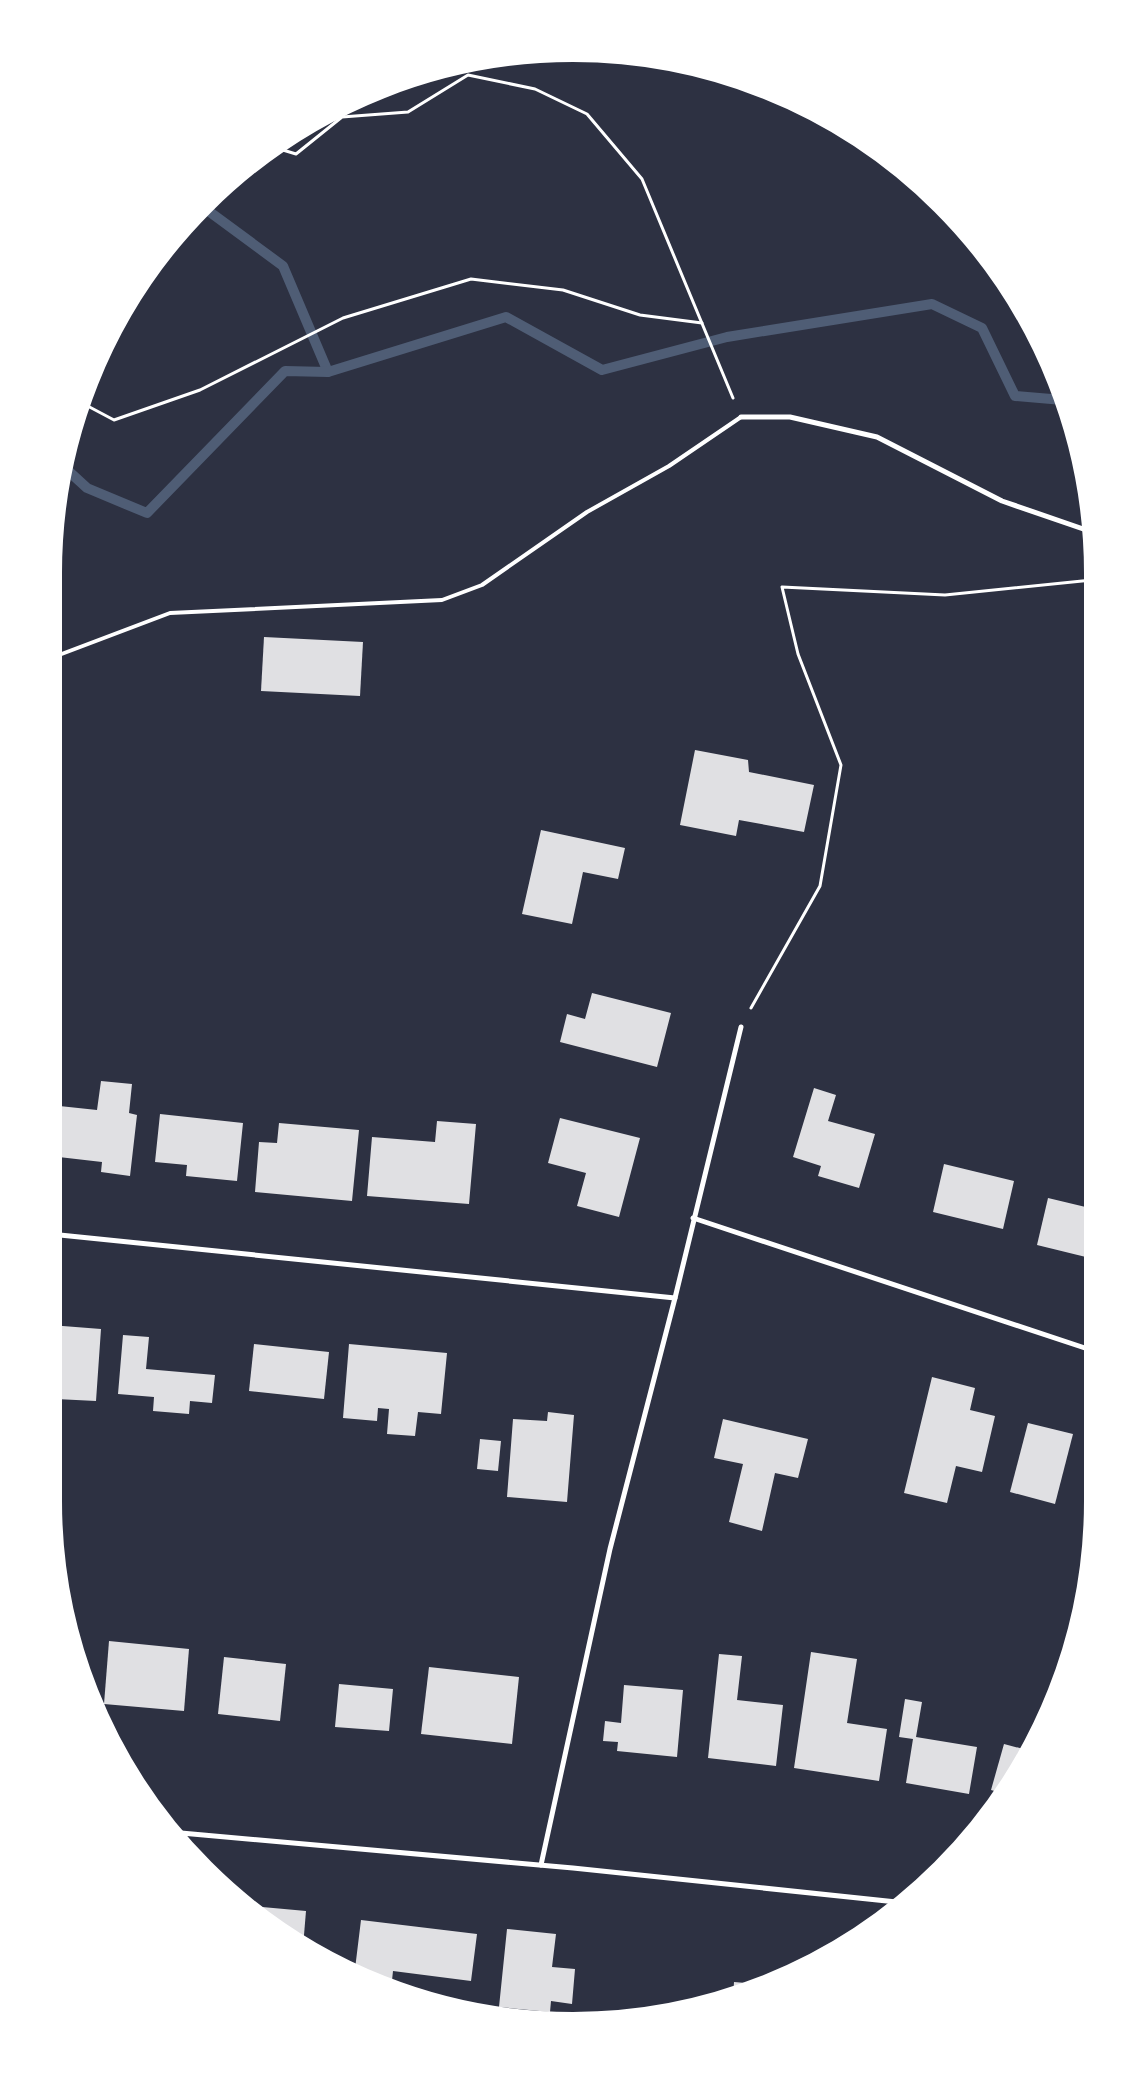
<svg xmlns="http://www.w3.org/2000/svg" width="1146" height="2074" viewBox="0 0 1146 2074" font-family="'Source Serif 4',serif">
  <rect width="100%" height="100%" fill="#2d3142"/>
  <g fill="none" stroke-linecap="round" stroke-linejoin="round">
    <g stroke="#4f5d75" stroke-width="10">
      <polyline points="203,207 283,266 328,372"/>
      <polyline points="63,466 87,488 147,513 285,371 328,372 506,317 602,370 727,337 932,304 982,328 1015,396 1063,400"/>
    </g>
  </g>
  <g fill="#e0e0e3">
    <polygon points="264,637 363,642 360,696 261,691"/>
    <polygon points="695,750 748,760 749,772 814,785 804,832 739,820 736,836 680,825"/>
    <polygon points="541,830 625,848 618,879 583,872 572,924 522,914"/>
    <polygon points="592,993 671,1013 657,1067 560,1042 567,1014 585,1019"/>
    <polygon points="101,1081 132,1084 129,1113 137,1115 130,1176 101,1172 102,1162 50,1156 50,1105 97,1110"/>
    <polygon points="814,1088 836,1095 828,1121 875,1134 859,1188 818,1176 821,1166 793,1157"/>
    <polygon points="160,1114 243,1123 237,1181 186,1176 187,1165 155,1162"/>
    <polygon points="560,1118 640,1138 619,1217 577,1206 586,1173 548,1163"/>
    <polygon points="437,1121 476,1124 469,1204 367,1196 372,1137 435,1142"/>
    <polygon points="279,1123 359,1130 352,1201 255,1192 259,1142 277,1143"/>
    <polygon points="944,1164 1014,1181 1003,1229 933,1212"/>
    <polygon points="1048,1198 1094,1209 1094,1259 1037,1245"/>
    <polygon points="50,1325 101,1329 96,1401 56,1399 58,1372 50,1372"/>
    <polygon points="123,1335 149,1337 146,1369 215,1375 212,1403 190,1401 189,1414 153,1411 154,1397 118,1394"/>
    <polygon points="254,1344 329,1352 324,1399 249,1391"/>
    <polygon points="349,1344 447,1353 441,1414 418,1412 415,1436 387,1434 389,1409 378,1408 377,1421 343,1418"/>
    <polygon points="932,1377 975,1388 970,1410 995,1416 982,1472 956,1466 947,1503 904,1493"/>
    <polygon points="548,1412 574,1415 567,1502 507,1497 513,1419 547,1421"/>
    <polygon points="723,1419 808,1439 798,1478 775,1473 762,1531 729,1522 743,1464 714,1458"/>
    <polygon points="1028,1423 1073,1434 1055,1504 1010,1492"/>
    <polygon points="480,1439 501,1441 498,1471 477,1469"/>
    <polygon points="109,1641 189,1649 184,1711 104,1704"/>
    <polygon points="811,1652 857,1659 847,1723 887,1729 879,1781 794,1768"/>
    <polygon points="719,1654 742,1656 737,1700 783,1705 776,1766 708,1758"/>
    <polygon points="224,1657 286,1664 280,1721 218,1714"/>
    <polygon points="429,1667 519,1677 512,1744 421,1734"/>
    <polygon points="339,1684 393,1689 389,1731 335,1727"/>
    <polygon points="624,1685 683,1690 677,1757 617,1751 618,1742 603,1741 605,1721 621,1723"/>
    <polygon points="905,1699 922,1702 916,1737 977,1747 969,1794 906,1783 913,1739 899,1737"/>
    <polygon points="1004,1744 1031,1751 1026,1762 1005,1794 991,1790"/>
    <polygon points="250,1906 306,1911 303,1947 283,1936 249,1910"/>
    <polygon points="361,1920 477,1934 471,1981 393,1971 391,1990 369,1982 370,1971 355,1969"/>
    <polygon points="507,1929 556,1934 552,1967 575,1969 572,2004 551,2001 550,2012 499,2007"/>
    <polygon points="734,1982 771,1985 733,1998"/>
  </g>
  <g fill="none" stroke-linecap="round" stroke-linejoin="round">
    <g stroke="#fff" stroke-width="3">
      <polyline points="273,147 296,154 342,117 408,112 468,75 535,89 587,114 642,179 733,398"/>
      <polyline points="82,403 114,420 200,390 343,318 471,279 563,290 640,315 702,323"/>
      <polyline points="751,1008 820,886 841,765 798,654 782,587 945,595 1092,580"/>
    </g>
    <polyline stroke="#fff" stroke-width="4" points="51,658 170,613 442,600 482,585 587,512 669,466 741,417"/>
    <g stroke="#fff" stroke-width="5">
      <polyline points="741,417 790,417 877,437 1002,501 1092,532"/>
      <polyline points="693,1218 1094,1351"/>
      <polyline points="50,1234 675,1298"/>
      <polyline points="170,1832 573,1868 906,1903"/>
      <polyline points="541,1865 610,1549 675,1298 741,1027"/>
    </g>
  </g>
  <path d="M0 0H1146V2074H0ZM573 59H573A514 514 0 0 1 1087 573V1501A514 514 0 0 1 573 2015H573A514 514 0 0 1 59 1501V573A514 514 0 0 1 573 59Z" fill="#fff" fill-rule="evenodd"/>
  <path fill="none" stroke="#fff" stroke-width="6" d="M573 59H573A514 514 0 0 1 1087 573V1501A514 514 0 0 1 573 2015H573A514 514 0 0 1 59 1501V573A514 514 0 0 1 573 59Z"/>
</svg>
